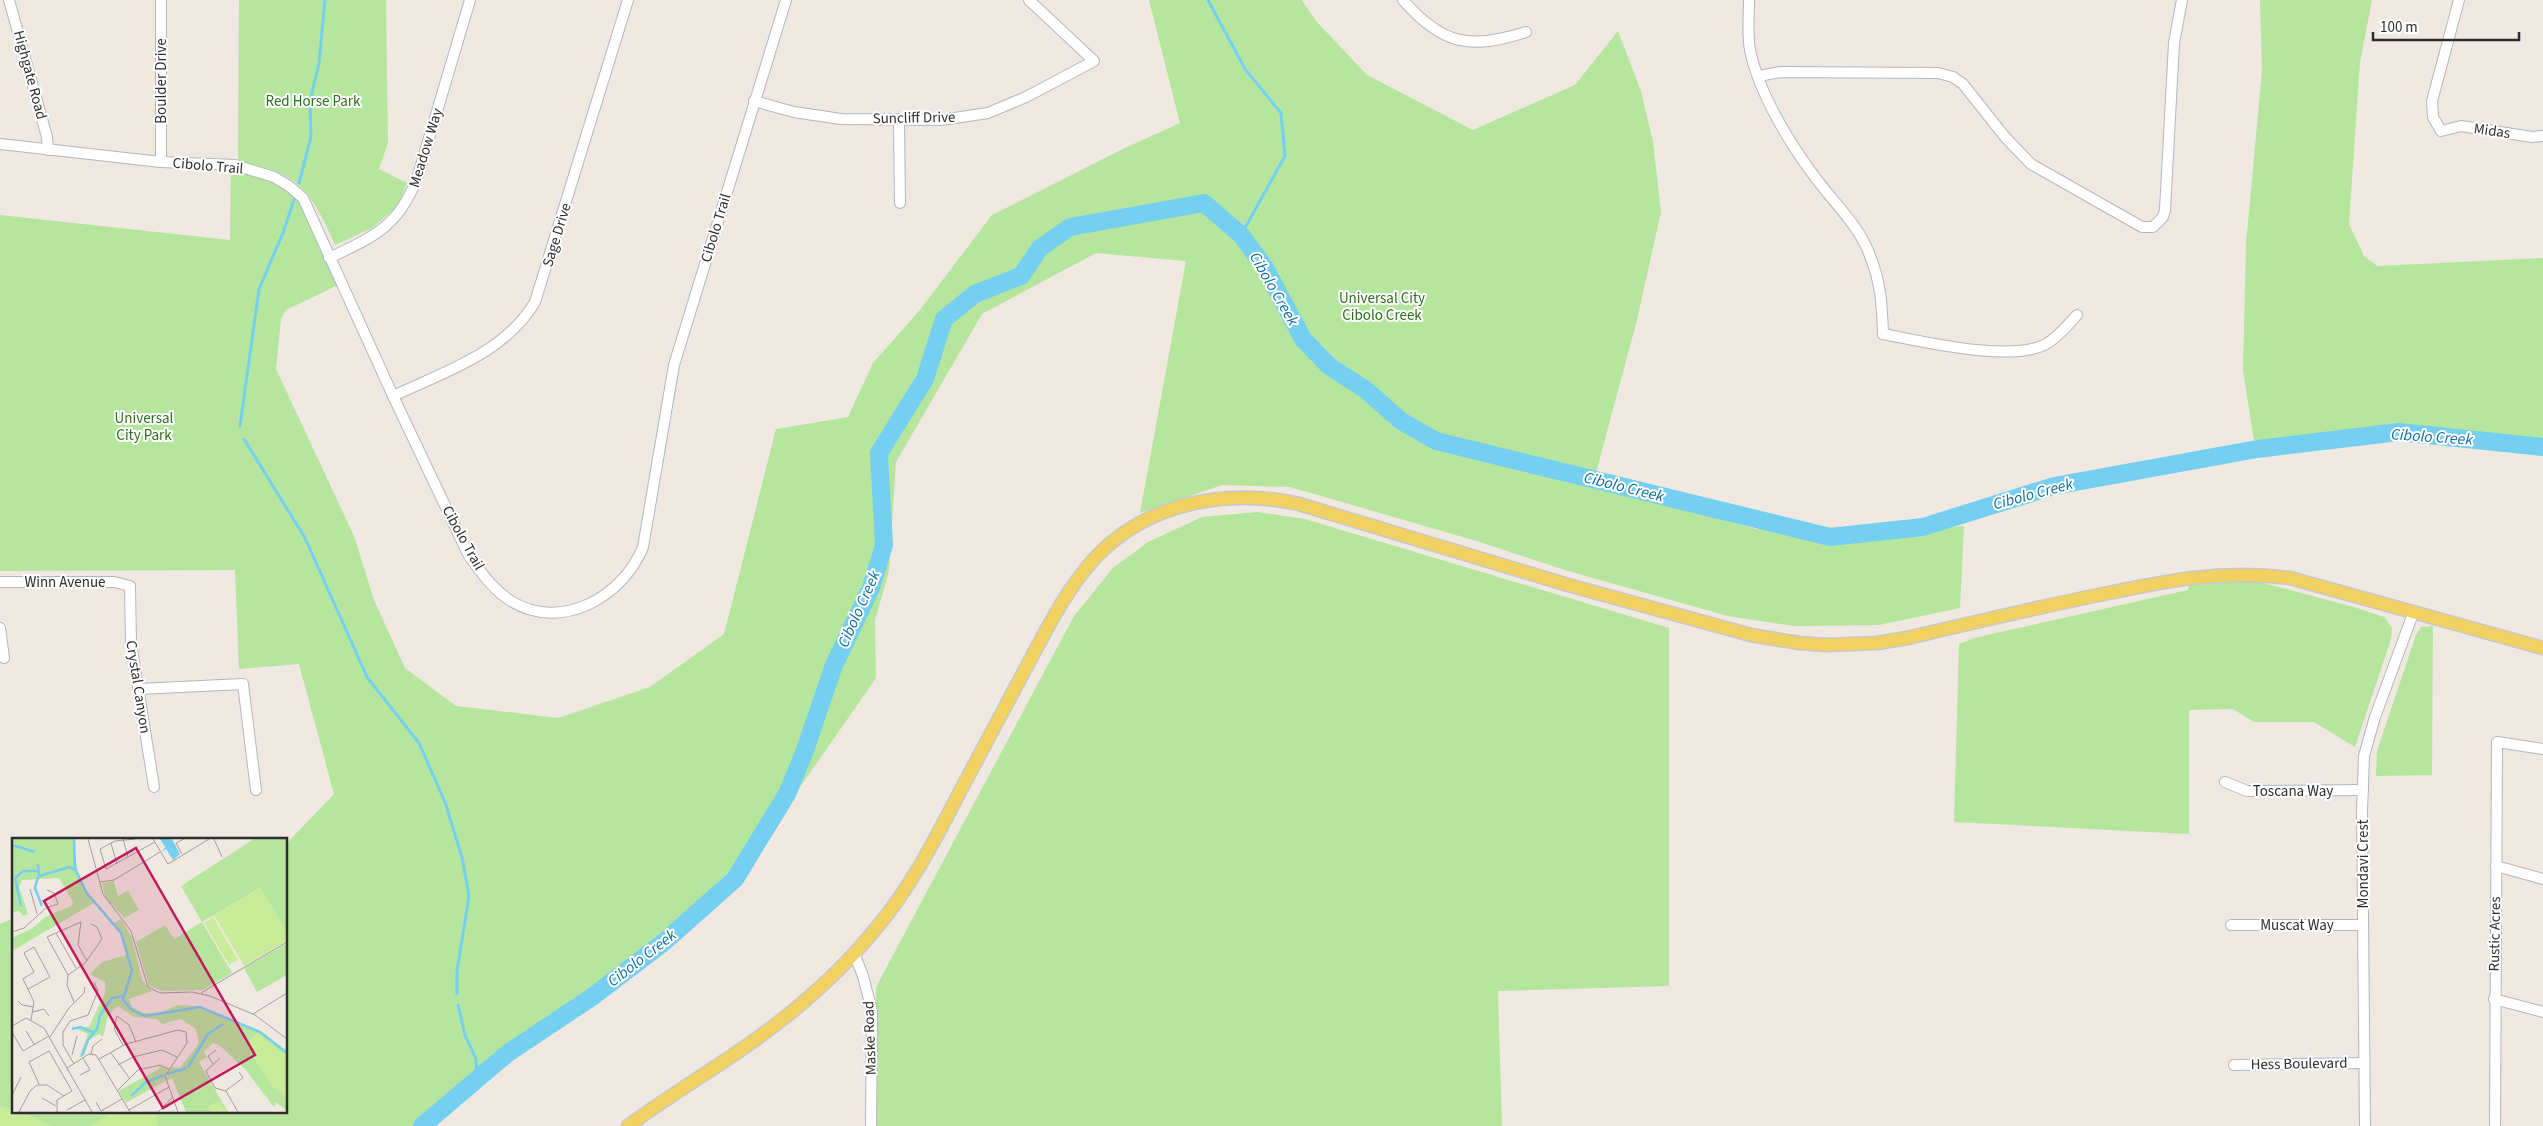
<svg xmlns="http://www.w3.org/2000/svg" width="2543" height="1126" viewBox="0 0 2543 1126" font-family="'Source Sans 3',sans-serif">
  <rect width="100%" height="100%" fill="#efe9e1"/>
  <g fill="#b6e59e">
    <path d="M 239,0 L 386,0 L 388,143 L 379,169 L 407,183 L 398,206 L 372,228 L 335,245 C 312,192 297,170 238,162 Z"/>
    <polygon points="1149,0 1302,0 1316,21 1367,75 1473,130 1575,85 1618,31 1641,91 1653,142 1661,212 1637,320 1594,480 1756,529 1872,537 1964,526 1960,608 1879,625 1794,626 1728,616 1568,571 1480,542 1290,487 1222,485 1140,513 1186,261 1096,253 982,314 896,462 889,571 875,620 876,678 766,836 587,1008 477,1080 426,1126 0,1126 0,924 14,918 14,1112 286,1112 286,844 334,794 299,664 239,669 235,570 0,571 0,215 230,240 231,171 270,180 300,201 338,285 286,310 281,319 276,369 354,536 374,600 405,668 456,706 558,718 650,687 724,634 776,429 848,417 873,363 919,311 992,215 1125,148 1180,123"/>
    <path d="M 2260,0 L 2372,0 L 2360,62 L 2349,224 L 2364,256 L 2377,266 L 2543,258 L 2543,440 C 2447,427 2349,423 2255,448 L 2243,370 L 2246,244 L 2262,71 Z"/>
    <polygon points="1258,512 1305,519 1669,628 1669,986 1498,991 1502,1126 876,1126 876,987 1074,616 1113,568 1148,542 1202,517"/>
    <polygon points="2256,581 2354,607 2384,617 2392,628 2391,639 2355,747 2314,722 2254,722 2233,709 2189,710 2189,834 1954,822 1959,644 1974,638 2188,590 2189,585"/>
    <polygon points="2433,626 2432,775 2376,776 2377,751 2416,635 2421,627"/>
  </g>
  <g fill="#c9ec9a">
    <polygon points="0,1106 14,1110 14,1112 35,1117 50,1126 0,1126"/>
    <polygon points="112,1112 155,1112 158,1126 90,1126"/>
  </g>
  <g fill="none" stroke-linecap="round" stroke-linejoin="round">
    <g stroke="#75cff0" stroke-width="3">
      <polyline points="1208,0 1245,69 1281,113 1285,156 1241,235"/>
      <polyline points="299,183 311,137 310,101 319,63 325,0"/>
      <polyline points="240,426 259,289 283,233 294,200"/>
      <polyline points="244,439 305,538 367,677 419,743 445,802 462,857 469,896 457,971 457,994"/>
      <polyline points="458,1005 465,1035 476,1059 477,1080"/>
    </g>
    <polyline stroke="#75cff0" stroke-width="18" points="422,1126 508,1053 592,997 664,942 735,879 787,794 804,753 834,665 871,588 884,545 879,453 925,379 944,319 975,294 1021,276 1040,248 1070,227 1204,203 1241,235 1264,266 1303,339 1329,366 1366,390 1401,421 1436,441 1830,537 1923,527 2054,486 2257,449 2399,432 2543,447"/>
    <g stroke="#b4b7c1" stroke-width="12">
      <g id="minor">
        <polyline points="9,0 47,137 48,150"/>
        <path d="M 1403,0 C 1442,45 1470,50 1526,32"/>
        <path d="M 1749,0 C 1749,16 1747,34 1750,50 C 1759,94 1791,146 1818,181 C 1836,205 1860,227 1870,256 C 1881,283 1882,305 1883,334 C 1922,341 2011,363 2046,344 C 2058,337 2068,325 2077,315"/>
        <polyline points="2459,0 2432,101 2433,117 2441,131 2461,126 2532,137 2543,136"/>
        <polyline points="1759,76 1780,72 1938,73 1953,77 1963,84 2005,137 2031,164 2142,227 2153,227 2163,217 2165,210 2174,43 2182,0"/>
        <polyline points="754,101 794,112 841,119 941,120 988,113 1026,97 1094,61 1029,0"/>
        <polyline points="899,119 900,203"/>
        <path d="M 0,144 L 161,162 L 235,165 L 274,177 L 289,186 L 303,198 L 393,396 L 469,556 C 481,572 493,590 511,601 C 561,632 623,597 643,547 L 674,365 L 786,0"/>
        <polyline points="161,162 161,0"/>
        <path d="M 329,258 C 376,236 402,224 419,172 L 470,0"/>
        <path d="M 393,396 C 444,372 505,353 535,302 L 628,0"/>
        <polyline points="0,582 114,582 130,586 131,643 154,787"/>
        <polyline points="0,628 4,658"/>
        <polyline points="138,689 243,684 256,790"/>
        <polyline points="2225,782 2247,791 2363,790"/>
        <polyline points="2496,866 2543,879"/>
        <polyline points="2231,925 2363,925"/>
        <polyline points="854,953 863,976 872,1011 871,1126"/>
        <polyline points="2494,999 2543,1012"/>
        <polyline points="2234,1065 2364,1063"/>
        <polyline points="2365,1126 2362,812 2364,756 2375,717 2414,611"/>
        <polyline points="2495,1126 2497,742 2543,749"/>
      </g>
    </g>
    <g stroke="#c9c9c9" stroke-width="15">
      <path id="major" d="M 628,1126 C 666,1098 706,1074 745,1047 C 794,1013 841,972 878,926 C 914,883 938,833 964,784 C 985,744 1007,704 1028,664 C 1048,627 1067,588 1096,557 C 1148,502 1228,488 1299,504 L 1568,585 L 1751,635 L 1799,643 L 1826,645 L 1877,643 L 1907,638 C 1971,623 2034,608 2099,595 C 2165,581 2222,569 2290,578 L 2543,648"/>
    </g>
    <use href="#minor" stroke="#fff" stroke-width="10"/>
    <use href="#major" stroke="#f2d163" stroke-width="12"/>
  </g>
  <g text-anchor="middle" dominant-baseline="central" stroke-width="4" stroke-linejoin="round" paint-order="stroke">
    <g font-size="15" fill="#2e2e2e" stroke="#fff">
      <text transform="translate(30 75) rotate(75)">Highgate Road</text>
      <text transform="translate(161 81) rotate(-90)">Boulder Drive</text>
      <text transform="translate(914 118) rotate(-1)">Suncliff Drive</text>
      <text transform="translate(2492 131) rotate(8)">Midas</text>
      <text transform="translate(426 148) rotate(-73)">Meadow Way</text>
      <text transform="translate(208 166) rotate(5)">Cibolo Trail</text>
      <text transform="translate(716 228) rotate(-73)">Cibolo Trail</text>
      <text transform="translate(557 235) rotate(-73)">Sage Drive</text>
      <text transform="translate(463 538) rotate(61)">Cibolo Trail</text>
      <text x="65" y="582">Winn Avenue</text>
      <text transform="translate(138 687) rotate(81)">Crystal Canyon</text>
      <text x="2293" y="791">Toscana Way</text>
      <text transform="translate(2363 864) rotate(-90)">Mondavi Crest</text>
      <text x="2297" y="925">Muscat Way</text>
      <text transform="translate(2495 934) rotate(-89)">Rustic Acres</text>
      <text transform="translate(870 1038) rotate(-92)">Maske Road</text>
      <text transform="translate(2299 1064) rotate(-1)">Hess Boulevard</text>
    </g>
    <g font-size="15" fill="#2c6e1b" stroke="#fff">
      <text x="313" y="101">Red Horse Park</text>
      <text x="1382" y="298">Universal City<tspan x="1382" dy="17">Cibolo Creek</tspan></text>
      <text x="144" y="418">Universal<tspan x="144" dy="17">City Park</tspan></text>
    </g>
    <g font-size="16" font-style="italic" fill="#0d6fa3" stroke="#fff">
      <text transform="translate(1274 289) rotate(60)">Cibolo Creek</text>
      <text transform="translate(2432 437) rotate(4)">Cibolo Creek</text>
      <text transform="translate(1624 487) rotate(14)">Cibolo Creek</text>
      <text transform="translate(2033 494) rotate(-15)">Cibolo Creek</text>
      <text transform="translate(859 609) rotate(-66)">Cibolo Creek</text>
      <text transform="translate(642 958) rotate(-38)">Cibolo Creek</text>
    </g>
  </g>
  <g transform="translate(12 838)">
    <rect width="275" height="275" fill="#efe9e1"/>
    <path d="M 0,1 L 61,1 L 66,38 L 82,65 L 0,113 L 0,100 L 21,90 L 33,79 L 59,68 L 61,64 L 47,40 L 10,42 L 7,49 L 16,76 L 11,78 L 7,73 L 0,74 ZM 242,1 L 275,1 L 275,95 L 248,50 L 190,84 L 220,135 L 191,152 L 151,153 L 137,148 L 124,104 L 153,87 L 162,101 L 190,84 L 169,48 ZM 102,43 L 106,58 L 116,52 L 127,72 L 112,80 L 93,59 L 90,45 ZM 109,81 L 120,100 L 130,142 L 140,153 L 117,161 L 120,169 L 131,175 L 147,175 L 166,167 L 184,168 L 250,194 L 275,213 L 275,273 L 264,264 L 262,269 L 233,231 L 207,207 L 201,205 L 192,214 L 195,219 L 187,224 L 216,274 L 174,274 L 160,240 L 155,243 L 153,239 L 159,229 L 168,230 L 187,205 L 184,191 L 169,181 L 150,186 L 145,181 L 122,179 L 106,168 L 96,177 L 91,199 L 87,196 L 77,202 L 72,217 L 67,220 L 76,196 L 60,189 L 77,189 L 93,155 L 93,144 L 78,136 L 90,124 L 115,117 L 112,102 L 102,85 ZM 275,105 L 275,137 L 245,154 L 232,130 ZM 147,228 L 156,231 L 153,243 L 114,265 L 106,253 L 147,231 Z" fill="#b6e59e"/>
    <path d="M 249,50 L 275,95 L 275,103 L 232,128 L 202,77 ZM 201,79 L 226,122 L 217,127 L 192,85 ZM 245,195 L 275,218 L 275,261 L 261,249 L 243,222 L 241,211 L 233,206 ZM 204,264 L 208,265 L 214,273 L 199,274 L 196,269 Z" fill="#c9ec9a"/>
    <path d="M 148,1 L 160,1 L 168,16 L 161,22 L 154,11 L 150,14 L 153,9 Z" fill="#75cff0"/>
    <path fill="none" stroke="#75cff0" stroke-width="2.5" d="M 62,1 L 63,30 L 74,54 L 109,95 L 120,132 L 111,162 L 120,172 L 133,178 L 188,169 L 248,194 L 275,215M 0,7 L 23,14M 26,26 L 27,38 L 57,29 L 64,32M 26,39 L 23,50 L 30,68M 9,68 L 3,40 L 11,33 L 26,33M 60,191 L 68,189 L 83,195M 70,218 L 76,202 L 85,191 L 88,177 L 100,160 L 112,158M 176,229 L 196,196 L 211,186M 155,236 L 175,230M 119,258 L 134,244 L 152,237"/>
    <path fill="none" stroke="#a29e99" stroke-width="1" d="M 76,1 L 91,56 L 119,93 L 136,149 L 148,155 L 180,154 L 198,158 L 243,177 L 275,201M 111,1 L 116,19M 123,1 L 103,3 L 88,11 L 94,31 L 143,4M 141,1 L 156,26 L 197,1M 202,1 L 210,19M 99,5 L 105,26M 170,16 L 164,5 L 172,1M 88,44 L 102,42 L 148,14M 18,51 L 25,76M 0,94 L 12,90 L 34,70 L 46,66 L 42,55 L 35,52M 44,95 L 64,130M 56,137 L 35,99 L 69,84 L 66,107 L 75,123M 16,151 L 38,139 L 22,109 L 12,115 L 22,134 L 11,141 L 12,143 L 22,164 L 19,182M 189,155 L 275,104M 6,163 L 10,167 L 22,169M 62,164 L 55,147 L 56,137 L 73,125 L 90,101 L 85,89 L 79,86M 21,174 L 32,171 L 37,178M 241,176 L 275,155M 0,188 L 14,180 L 32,190 L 80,274M 14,193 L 22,206M 0,194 L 11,213 L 37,198M 38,199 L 57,170 L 72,155 L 73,149M 111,207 L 102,191 L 105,178 L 117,187 L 124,204M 99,215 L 118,241M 79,216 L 81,208 L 90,201M 60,217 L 65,198M 208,220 L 194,233 L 203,250 L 214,253 L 226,274M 87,221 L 114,206 L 166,192 L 174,194 L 175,205 L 153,238 L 166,274M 62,226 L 51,207 L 51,194 L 58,183 L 76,177 L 86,153 L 82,144M 201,226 L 196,218 L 204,212M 106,227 L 121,219 L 150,212 L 165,219M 55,230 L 77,216 L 84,217 L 118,274M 68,237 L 78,232 L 71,220M 27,246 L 17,224 L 37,213 L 60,253 L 45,262 L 45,274M 105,253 L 126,232 L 148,227 L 157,231M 213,253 L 231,240 L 227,234M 0,257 L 9,239M 30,260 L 44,268M 84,264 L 89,273 L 110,261M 55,272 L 73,262M 117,272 L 157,249M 7,274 L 18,253 L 25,247 L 35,247 L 52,258M 146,274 L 161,259"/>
    <path fill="#c2185b" fill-opacity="0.15" stroke="#c2185b" stroke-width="2.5" d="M 124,10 L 243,217 L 151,270 L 32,63 Z"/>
    <rect width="275" height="275" fill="none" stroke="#2e2e2e" stroke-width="2.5"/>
  </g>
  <path d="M2373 32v8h146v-8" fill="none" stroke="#2e2e2e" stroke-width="2.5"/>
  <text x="2380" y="32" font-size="15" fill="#2e2e2e" stroke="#ffffff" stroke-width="4" paint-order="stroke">100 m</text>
</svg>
